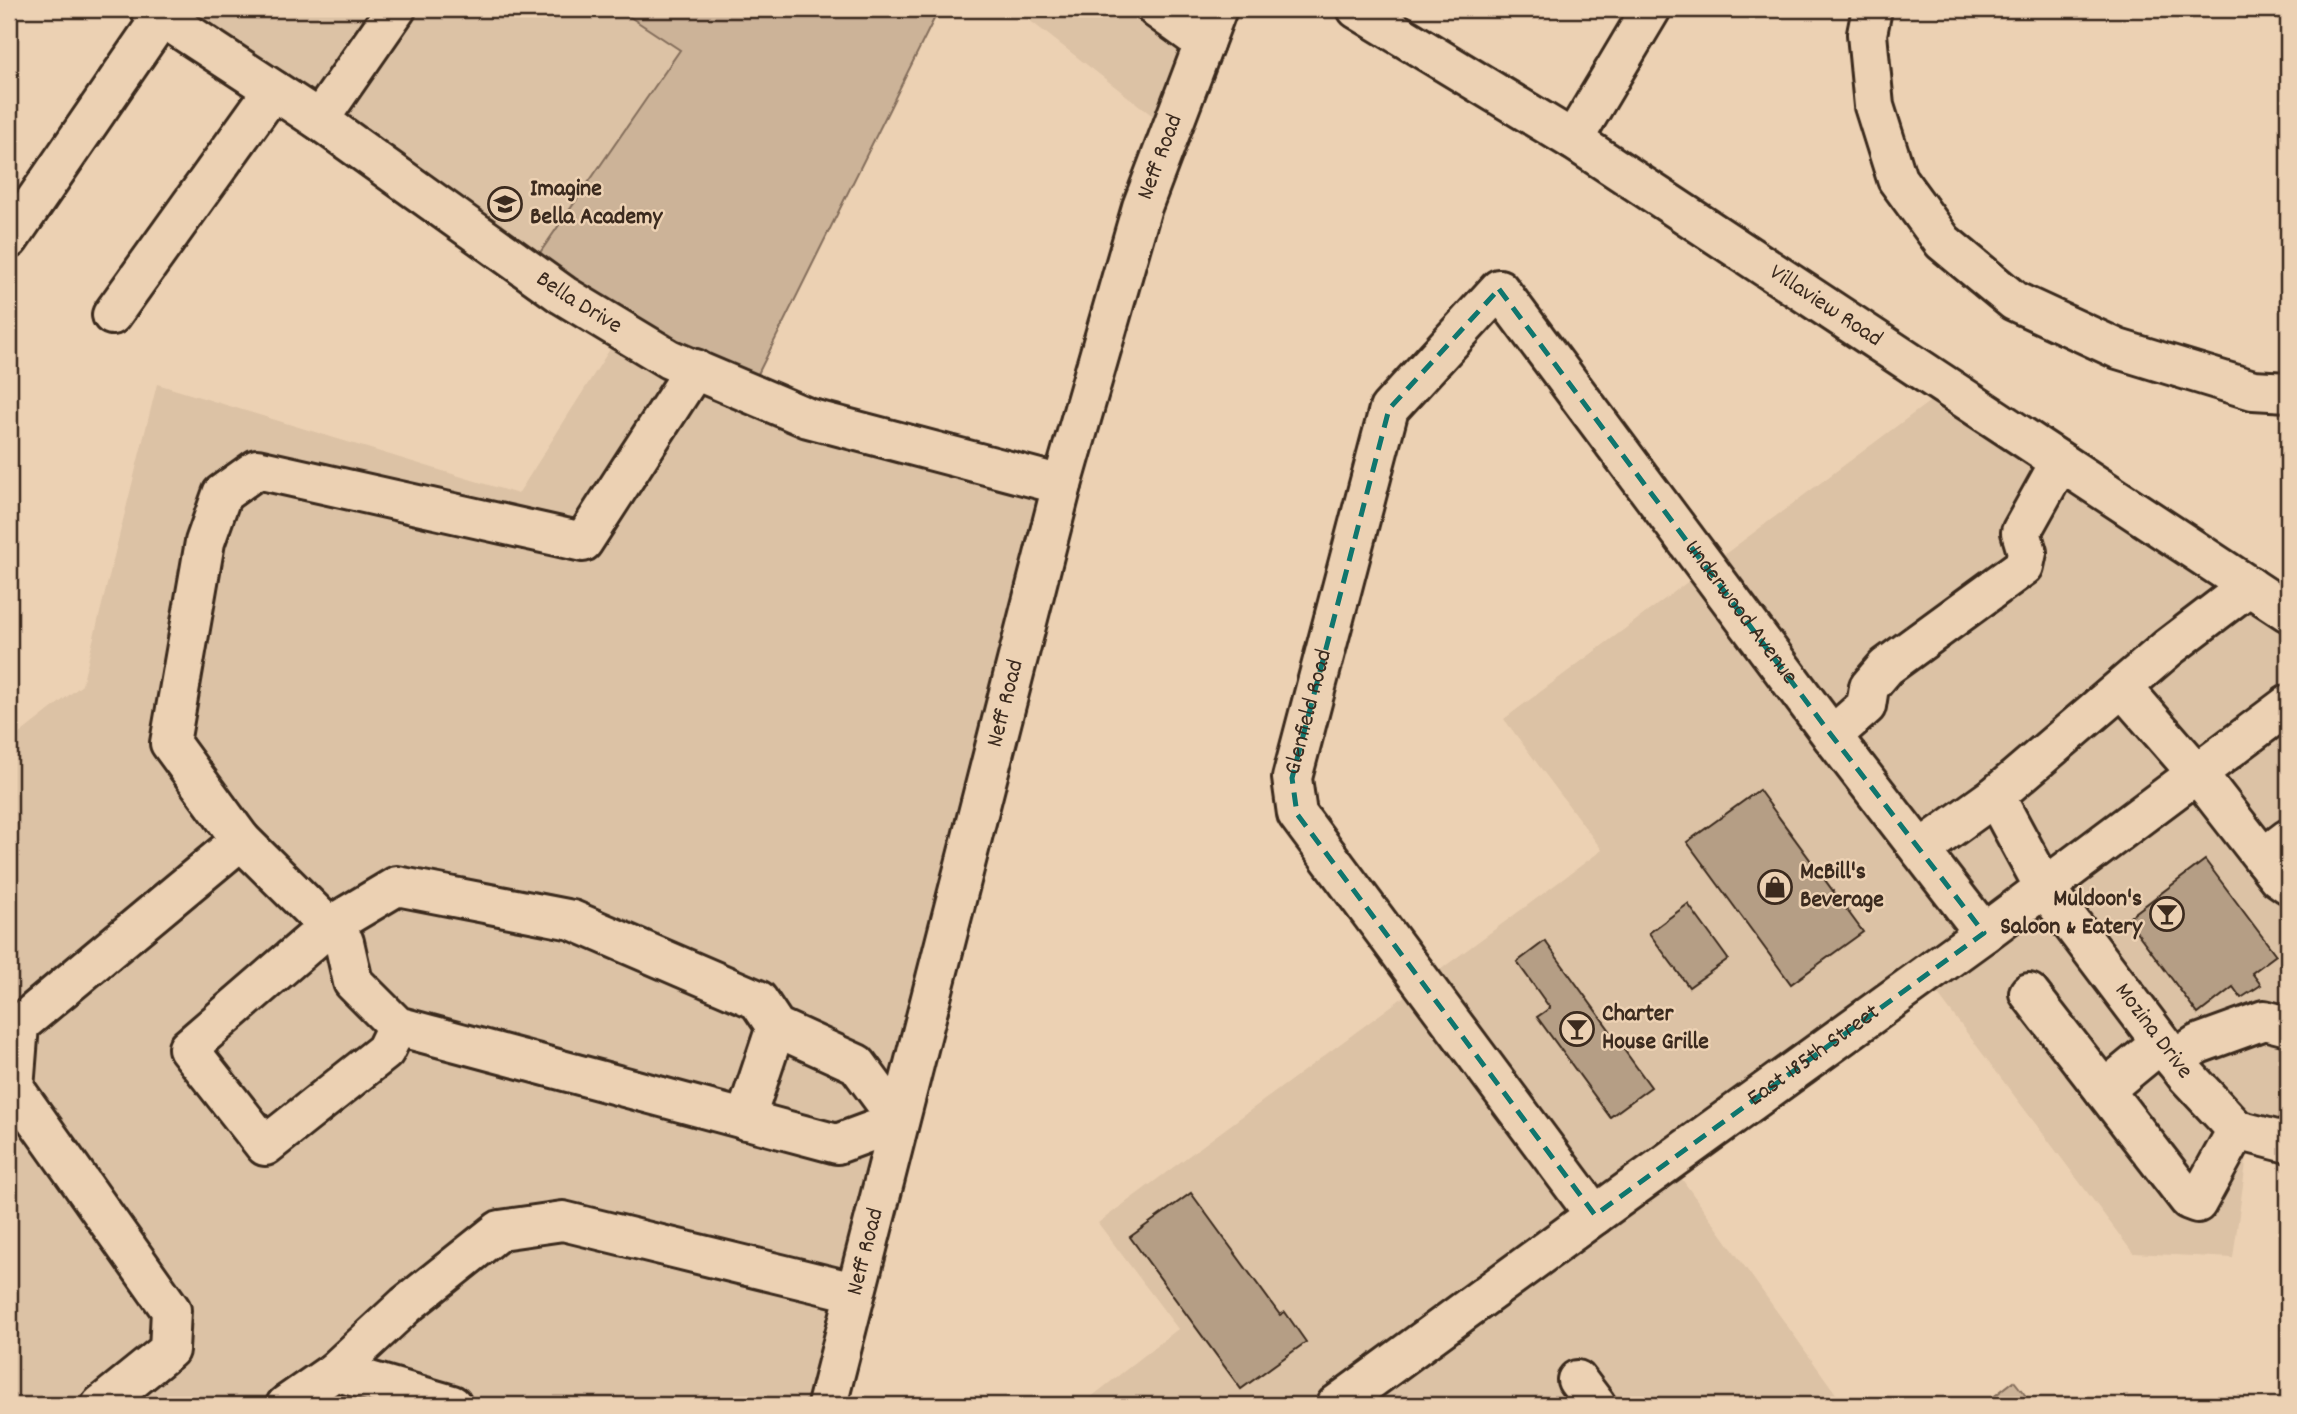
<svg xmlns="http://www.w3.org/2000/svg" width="2297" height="1414" viewBox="0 0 2297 1414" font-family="Dekko,sans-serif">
  <rect width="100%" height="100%" fill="#ecd1b3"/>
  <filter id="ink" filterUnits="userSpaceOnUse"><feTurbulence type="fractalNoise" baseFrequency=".0143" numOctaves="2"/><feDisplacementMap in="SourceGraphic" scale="14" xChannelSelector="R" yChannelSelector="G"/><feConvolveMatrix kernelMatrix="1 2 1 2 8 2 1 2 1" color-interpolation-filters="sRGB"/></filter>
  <g filter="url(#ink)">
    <g fill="#dcc2a5">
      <polygon points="148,9 618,9 681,50 528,270"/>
      <polygon points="1015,9 1217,9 1171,130"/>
      <polygon points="622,330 669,359 1062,485 827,1405 9,1405 9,742 82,685 157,384 518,494"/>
      <polygon points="1949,387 2288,612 2288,1143 2250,1134 2233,1258 2133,1253 1924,976 1669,1161 1844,1405 1081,1405 1178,1329 1098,1223 1602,850 1504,719"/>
    </g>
    <g fill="#ccb398" stroke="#846e5b" stroke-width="2">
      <polygon points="618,9 939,9 749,392 528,270 680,50"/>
      <polygon points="2014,1381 2033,1405 1983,1405"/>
    </g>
    <g fill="#b59e85" stroke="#3b2a1e" stroke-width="2">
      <polygon points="1759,790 1863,932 1791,984 1687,842"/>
      <polygon points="2205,860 2276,955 2252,973 2261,985 2241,998 2233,987 2198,1014 2127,919"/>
      <polygon points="1688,904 1728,959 1689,987 1649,933"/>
      <polygon points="1545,941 1651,1087 1610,1117 1537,1017 1550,1008 1517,962"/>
      <polygon points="1191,1193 1280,1315 1285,1312 1306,1342 1241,1389 1130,1237"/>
    </g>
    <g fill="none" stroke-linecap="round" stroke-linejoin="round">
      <g stroke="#3b2a1e" stroke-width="44">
        <g id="minor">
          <path id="s1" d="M 150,9 L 319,120 L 563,295 L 669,359 L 808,418 L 1062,485"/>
          <polyline points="1157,9 1204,43"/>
          <path id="s2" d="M 1357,9 L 1573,140 L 2288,612"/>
          <polyline points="319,120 396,9"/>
          <polyline points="1573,140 1651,9"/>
          <polyline points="9,239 162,16"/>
          <polyline points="112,315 273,90"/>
          <path id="s3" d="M 2249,586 L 2168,648 L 1995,796 L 2044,887 L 2185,1074 L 2237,1130 L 2288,1143"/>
          <polyline points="2123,688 2197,773 2263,858"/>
          <polyline points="1832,736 1866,706 1869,687 1886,667 2024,566 2027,552 2021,532 2060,462"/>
          <polyline points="2288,839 2263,858 2278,877 2288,884"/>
          <polyline points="241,840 344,942 353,982 397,1026 837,1144 899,1121 857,1064 776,1027 758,1000 572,920 397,886 328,927 188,1048 265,1146 385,1051 397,1026"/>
          <polyline points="1920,850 1995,796"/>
          <polyline points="2029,993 2189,1200 2197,1203 2237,1130"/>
          <polyline points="2174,1060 2198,1044 2264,1020 2288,1026"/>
          <polyline points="2104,1090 2161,1043"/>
          <polyline points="745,1120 776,1027"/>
          <path id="s4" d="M 1595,1215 L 1297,814 L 1292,778 L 1389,409 L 1499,289 L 1832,736 L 1984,933"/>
          <polyline points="1577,1380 1596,1405"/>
          <polyline points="101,1405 169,1350 171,1310 14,1088 19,1025 241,840 170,743 205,542 222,494 257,469 583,542 695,369"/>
          <polyline points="286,1405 335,1371"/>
          <polyline points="452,1405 335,1371 406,1305 500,1230 563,1221 854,1292"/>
          <path id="s5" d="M 827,1405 L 1062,485 L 1142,207 L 1217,9"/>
          <path id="s6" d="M 1336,1405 L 1595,1215 L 1984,933 L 2288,705"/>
        </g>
      </g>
      <g stroke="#3b2a1e" stroke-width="44">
        <polyline id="highway" points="1872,9 1867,34 1874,106 1897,179 1943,242 2014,301 2118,349 2253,390 2288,392"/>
      </g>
      <use href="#minor" stroke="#ecd1b3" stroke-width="38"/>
      <use href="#highway" stroke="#ecd1b3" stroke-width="38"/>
    </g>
  </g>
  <path fill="none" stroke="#0f766e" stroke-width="5" stroke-dasharray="14 9" stroke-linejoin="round" d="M 1499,289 L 1832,736 L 1984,933 L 1595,1215 L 1297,814 L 1292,778 L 1389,409 Z"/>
  <defs>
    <g id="school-ring" transform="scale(1.75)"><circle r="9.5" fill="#ecd1b3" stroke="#3b2a1e" stroke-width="1.5"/><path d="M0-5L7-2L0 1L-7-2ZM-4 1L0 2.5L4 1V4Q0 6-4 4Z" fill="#3b2a1e"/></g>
    <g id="shop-ring" transform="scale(1.75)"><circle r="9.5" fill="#ecd1b3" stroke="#3b2a1e" stroke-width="1.5"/><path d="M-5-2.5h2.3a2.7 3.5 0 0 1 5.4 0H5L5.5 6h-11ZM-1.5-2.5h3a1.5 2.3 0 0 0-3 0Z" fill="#3b2a1e"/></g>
    <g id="bar-ring" transform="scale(1.75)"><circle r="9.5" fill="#ecd1b3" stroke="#3b2a1e" stroke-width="1.5"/><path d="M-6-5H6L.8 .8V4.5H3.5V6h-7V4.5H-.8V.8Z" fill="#3b2a1e"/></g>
  </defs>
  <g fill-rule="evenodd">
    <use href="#school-ring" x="505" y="204"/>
    <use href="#shop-ring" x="1775" y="887"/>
    <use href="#bar-ring" x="2167" y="914"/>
    <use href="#bar-ring" x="1577" y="1029"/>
  </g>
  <g text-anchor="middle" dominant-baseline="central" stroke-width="5" stroke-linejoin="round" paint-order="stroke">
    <g font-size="24" fill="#3b2a1e" stroke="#ecd1b3">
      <text stroke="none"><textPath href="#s5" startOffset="1292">Neff Road</textPath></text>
      <text stroke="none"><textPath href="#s1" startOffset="520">Bella Drive</textPath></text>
      <text stroke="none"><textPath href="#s2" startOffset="555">Villaview Road</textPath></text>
      <text stroke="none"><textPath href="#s4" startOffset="1484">Underwood Avenue</textPath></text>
      <text stroke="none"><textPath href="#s5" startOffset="724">Neff Road</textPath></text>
      <text stroke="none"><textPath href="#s4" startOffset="604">Glenfield Road</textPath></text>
      <text stroke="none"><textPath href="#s3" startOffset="614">Mozina Drive</textPath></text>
      <text stroke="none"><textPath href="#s6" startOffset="592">East 185th Street</textPath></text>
      <text stroke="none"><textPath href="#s5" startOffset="158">Neff Road</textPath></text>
    </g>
    <g font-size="24" font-weight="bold" fill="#3b2a1e" stroke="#ecd1b3" text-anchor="start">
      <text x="530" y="190">Imagine<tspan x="530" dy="28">Bella Academy</tspan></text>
      <text x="1800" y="873">McBill's<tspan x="1800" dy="28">Beverage</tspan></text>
      <text x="2142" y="900" text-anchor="end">Muldoon's<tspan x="2142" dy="28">Saloon &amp; Eatery</tspan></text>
      <text x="1602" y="1015">Charter<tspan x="1602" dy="28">House Grille</tspan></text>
    </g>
  </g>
  <rect width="2297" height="1414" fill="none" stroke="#ecd1b3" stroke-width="35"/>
  <rect x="18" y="18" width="2262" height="1379" fill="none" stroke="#3b2a1e" stroke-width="2.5" filter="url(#ink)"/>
</svg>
